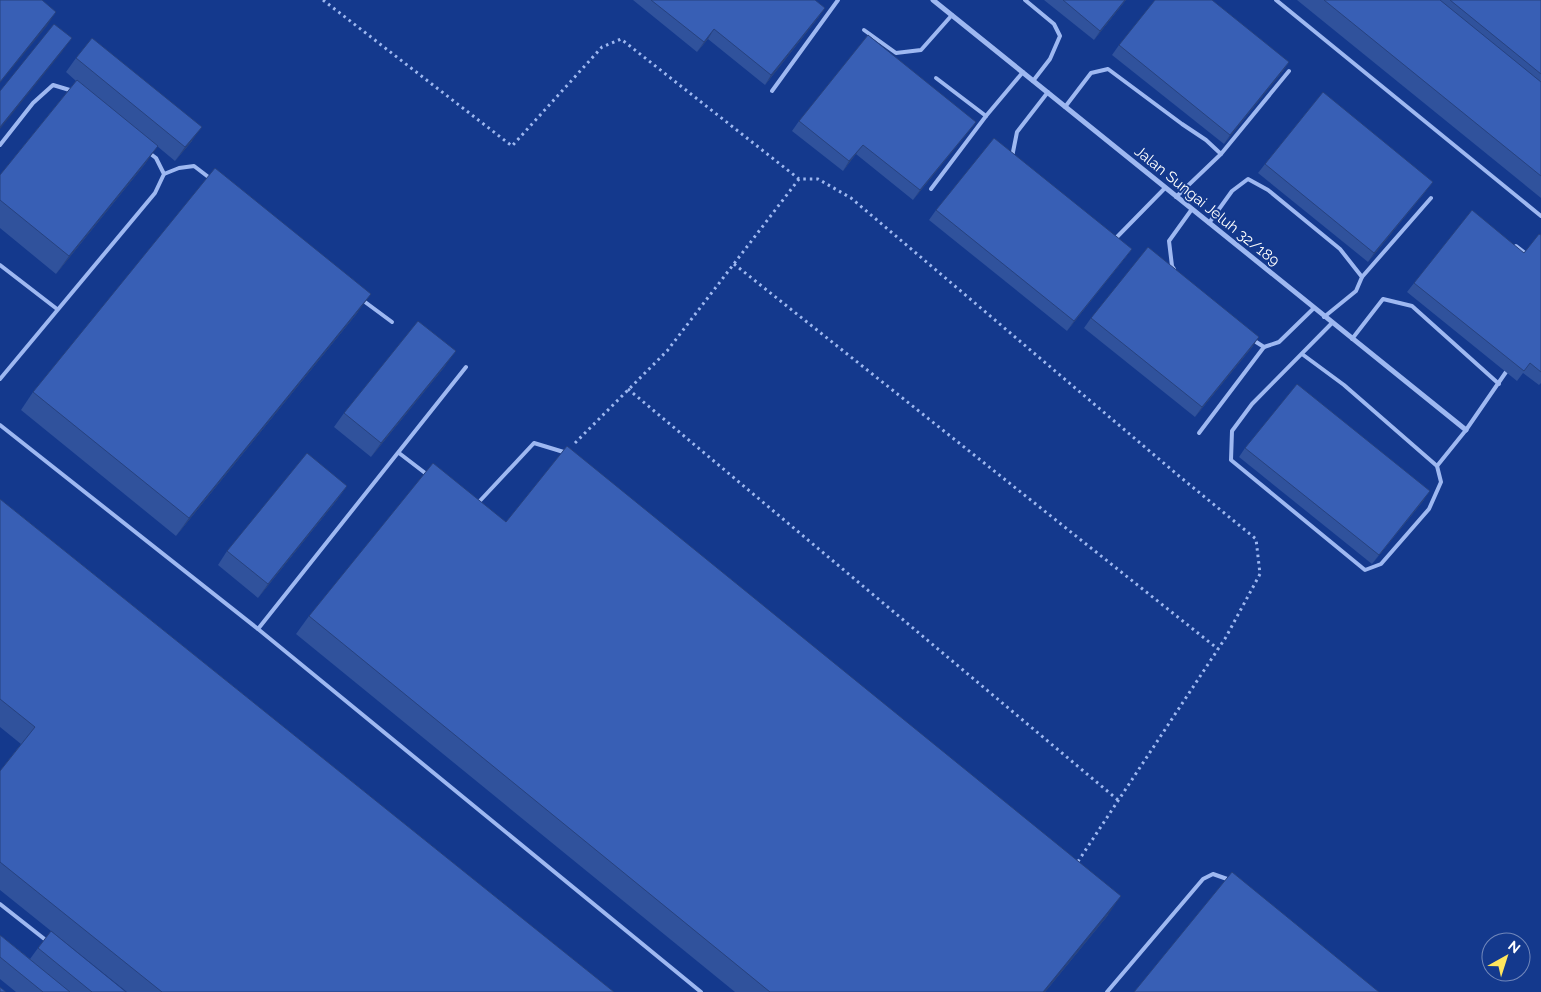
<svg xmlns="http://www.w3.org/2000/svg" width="1541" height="992" viewBox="0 0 1541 992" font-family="Raleway,sans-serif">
  <rect width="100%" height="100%" fill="#14398d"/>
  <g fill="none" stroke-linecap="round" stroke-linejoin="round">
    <g stroke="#9eb8f1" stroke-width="3" stroke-dasharray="2.5 4" stroke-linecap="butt">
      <polyline points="323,0 512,146 602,47 621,39 799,179 818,179 851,198 1179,476 1256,539 1260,574 1226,637 1077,863"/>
      <polyline points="734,264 1218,649"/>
      <polyline points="628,389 1118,800"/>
      <polyline points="575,443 667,351 799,179"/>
    </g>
    <g stroke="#9eb8f1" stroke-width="4">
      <polyline points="1025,0 1054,24 1060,36 1050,59 1033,81"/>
      <polyline points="1276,0 1541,216"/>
      <polyline points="864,30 896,53 921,50 952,15"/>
      <polyline points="936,78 986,116"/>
      <polyline points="772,91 838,0"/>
      <polyline points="1065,107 1091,73 1108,69 1182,124 1206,140 1221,154 1289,71"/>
      <polyline points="0,145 33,103 53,85 73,91"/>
      <polyline points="1012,157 1017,132 1048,92"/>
      <polyline points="164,174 179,168 194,166 211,179"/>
      <polyline points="931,189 986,116 1023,72"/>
      <polyline points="1176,197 1221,154"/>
      <polyline points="1209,223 1232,191 1248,179 1268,190 1340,249 1362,277 1356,291 1324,317"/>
      <polyline points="1115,239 1165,188"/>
      <polyline points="1516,246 1525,253"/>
      <polyline points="0,265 57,309"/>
      <polyline points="1174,269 1172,266 1169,241 1192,209"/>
      <polyline points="1362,277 1431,198"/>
      <polyline points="361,299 392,322"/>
      <polyline points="1352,339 1383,299 1412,306 1499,384"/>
      <polyline points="1253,340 1264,347 1279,342 1314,308"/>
      <polyline points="1302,354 1344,385 1437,466 1441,482 1429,509 1381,564 1365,570 1231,460 1232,431 1252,404 1332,323"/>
      <polyline points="0,379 155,193 164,174 156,158 148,152"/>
      <polyline points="0,425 258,629 701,992"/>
      <polyline points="1199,433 1264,347"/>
      <polyline points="399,453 429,476"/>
      <polyline points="1437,466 1466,430 1506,372"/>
      <polyline points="477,504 534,443 567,453"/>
      <polyline points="258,629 466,367"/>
      <polyline points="0,904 47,941"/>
      <polyline points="1107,992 1203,879 1213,874 1230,880"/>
    </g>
    <polyline stroke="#9eb8f1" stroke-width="5" points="933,0 1466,430"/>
  </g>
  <g fill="#30529c">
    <polygon points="633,0 815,0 825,8 818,18 765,85 708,39 697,52"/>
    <polygon points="1044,0 1126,0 1094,40"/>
    <polygon points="1297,0 1541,0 1541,198"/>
    <polygon points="1119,45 1289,62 1283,71 1224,144 1112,55"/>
    <polygon points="76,58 192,141 175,161 157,146 145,164 56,274 0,228 0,175 76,81 66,72"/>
    <polygon points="799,121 976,122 969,131 913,200 856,154 843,171 792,131"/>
    <polygon points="1265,164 1426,191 1368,262 1258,173"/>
    <polygon points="936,210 1132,249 1125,258 1067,331 929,220"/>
    <polygon points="1541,235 1541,383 1539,385 1523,373 1517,381 1407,292 1414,283 1524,253"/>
    <polygon points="358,312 176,536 21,410 33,392"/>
    <polygon points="1091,318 1253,346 1195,417 1084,328"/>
    <polygon points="446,365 371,457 334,427 344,413"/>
    <polygon points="1245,448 1424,500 1372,564 1239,457"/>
    <polygon points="347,486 337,500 258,598 218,565 227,551"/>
    <polygon points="0,499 614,992 127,992 0,890 0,771 21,744 0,727"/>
    <polygon points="506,522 1108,915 1045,992 735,992 296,634 309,616"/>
    <polygon points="0,935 30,959 38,948 126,992 16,992 0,979"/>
  </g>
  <g fill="#27427f">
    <polygon points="1125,0 1126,0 1094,40 1100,31"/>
    <polygon points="825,8 818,18 765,85 771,75"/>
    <polygon points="56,12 47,26 0,83 0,82"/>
    <polygon points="714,29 708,39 697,52 704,42"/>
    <polygon points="72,38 62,52 0,129 0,127"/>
    <polygon points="1289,62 1283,71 1224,144 1230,135"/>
    <polygon points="976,122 969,131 913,200 920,190"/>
    <polygon points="202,127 192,141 175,161 185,147"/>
    <polygon points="863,145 856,154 843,171 849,161"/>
    <polygon points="158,146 145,164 56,274 69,256"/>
    <polygon points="1433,182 1426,191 1368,262 1374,253"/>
    <polygon points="1132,249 1125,258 1067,331 1074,321"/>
    <polygon points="371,294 358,312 176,536 189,518"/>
    <polygon points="1259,337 1253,346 1195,417 1202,407"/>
    <polygon points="456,351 446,365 371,457 381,443"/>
    <polygon points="347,486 337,500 258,598 268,584"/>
    <polygon points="1430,491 1424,500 1372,564 1379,555"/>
    <polygon points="1121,896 1108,915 1045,992 1043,992"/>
  </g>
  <g fill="#385fb5" stroke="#27427f">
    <polygon points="0,0 42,0 56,12 0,82"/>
    <polygon points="651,0 815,0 825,8 771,75 714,29 704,42"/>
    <polygon points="1063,0 1125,0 1100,31"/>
    <polygon points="1155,0 1212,0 1289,62 1230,135 1119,45"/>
    <polygon points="1324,0 1440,0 1541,82 1541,176"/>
    <polygon points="1450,0 1541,0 1541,74"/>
    <polygon points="54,24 72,38 0,127 0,91"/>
    <polygon points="868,35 976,122 920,190 863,145 849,161 799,121"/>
    <polygon points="92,38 202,127 185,147 76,58"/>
    <polygon points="77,80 158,146 69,256 0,200 0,175"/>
    <polygon points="1323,92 1433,182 1374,253 1265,164"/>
    <polygon points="994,138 1132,249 1074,321 936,210"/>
    <polygon points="215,168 371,294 189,518 33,392"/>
    <polygon points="1472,210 1524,253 1539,234 1541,235 1541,372 1530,363 1524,371 1414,283"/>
    <polygon points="1148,247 1259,337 1202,407 1091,318"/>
    <polygon points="418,321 456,351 381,443 344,413"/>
    <polygon points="1297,384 1430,491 1379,555 1245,448"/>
    <polygon points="567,446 1121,896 1043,992 770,992 309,616 433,463 506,522"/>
    <polygon points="307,453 347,486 268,584 227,551"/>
    <polygon points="0,499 614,992 162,992 0,862 0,771 35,727 0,699"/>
    <polygon points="1232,872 1379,992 1134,992"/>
    <polygon points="51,931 126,992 92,992 38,948"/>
    <polygon points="0,935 70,992 43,992 0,957"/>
    <polygon points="0,987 6,992 0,992"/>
  </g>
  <g text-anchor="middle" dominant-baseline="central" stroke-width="4" stroke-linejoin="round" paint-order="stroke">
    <g font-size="15" fill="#fff" stroke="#14398d">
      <text transform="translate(1207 206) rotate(39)">Jalan Sungai Jeluh 32/189</text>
    </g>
  </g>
  <g transform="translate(1506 957) rotate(39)"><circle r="24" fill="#14398d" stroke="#7288bb"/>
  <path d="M0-4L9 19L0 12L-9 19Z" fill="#ffe65d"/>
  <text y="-8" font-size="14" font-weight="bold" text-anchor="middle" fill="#ffffff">N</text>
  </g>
</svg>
